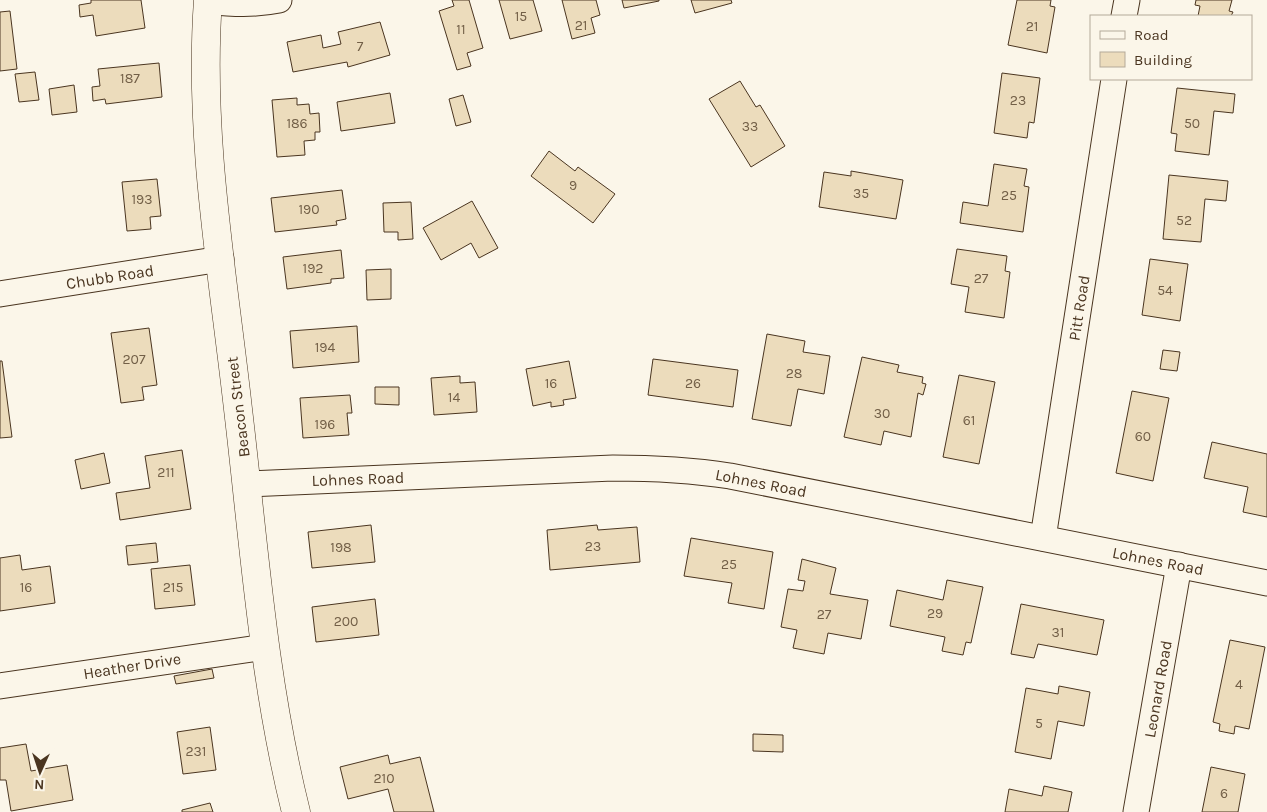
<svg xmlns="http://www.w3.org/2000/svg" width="1267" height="812" viewBox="0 0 1267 812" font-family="Karla,sans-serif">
  <rect width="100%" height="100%" fill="#fbf6e9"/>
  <g fill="#ecdcbc" stroke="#4a3520">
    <polygon points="91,0 141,0 145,28 96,36 93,15 80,17 79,5 91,3"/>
    <polygon points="452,0 469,0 483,48 467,53 471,66 457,70 439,11 454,6"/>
    <polygon points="499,0 533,0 542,31 510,39"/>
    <polygon points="562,0 596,0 600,15 591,18 595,33 572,39"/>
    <polygon points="622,0 659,0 659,1 624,8"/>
    <polygon points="691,0 731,0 732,3 695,13"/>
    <polygon points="1017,0 1051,0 1050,6 1055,7 1047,53 1008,45"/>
    <polygon points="1196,0 1232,0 1229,11 1233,12 1231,16 1198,16 1200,6 1195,5"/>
    <polygon points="10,11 17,69 0,71 0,12"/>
    <polygon points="380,22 390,55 348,67 347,62 293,72 287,42 321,35 323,48 341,44 338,32"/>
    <polygon points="159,63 162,97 106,104 105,99 93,101 92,87 100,86 98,69"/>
    <polygon points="35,72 39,100 19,102 15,74"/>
    <polygon points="1002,73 1040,78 1034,123 1029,122 1027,138 994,133"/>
    <polygon points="740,81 756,107 760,105 785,146 751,167 709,99"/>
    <polygon points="74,85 77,112 52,115 49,89"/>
    <polygon points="1177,88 1235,94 1233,113 1214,111 1209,155 1175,151 1177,134 1171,133"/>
    <polygon points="390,93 395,123 341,131 337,102"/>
    <polygon points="463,95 471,122 456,126 449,99"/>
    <polygon points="297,98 297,105 309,104 310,114 319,113 320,132 315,132 315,140 304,141 305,155 277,157 272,100"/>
    <polygon points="549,151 575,171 578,167 615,194 593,223 531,176"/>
    <polygon points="994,164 1027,169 1024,186 1029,187 1023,232 960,223 963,202 988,206"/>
    <polygon points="851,171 903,180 896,219 819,207 824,172 851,176"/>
    <polygon points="1169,175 1228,181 1226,201 1205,199 1201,242 1163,239"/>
    <polygon points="157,179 161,216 150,217 151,229 127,231 122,182"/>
    <polygon points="342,190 346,219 336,221 337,225 275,232 271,198"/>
    <polygon points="472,201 498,248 479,258 471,243 441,260 423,228"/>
    <polygon points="411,202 413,239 398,240 398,232 384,232 383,203"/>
    <polygon points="957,249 1007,256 1005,271 1010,272 1004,318 965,312 969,287 951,284"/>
    <polygon points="341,250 344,278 331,279 331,283 287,289 283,257"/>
    <polygon points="1150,259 1188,264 1180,321 1142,315"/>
    <polygon points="391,269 391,299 367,300 366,270"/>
    <polygon points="357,326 359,362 293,368 290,331"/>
    <polygon points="149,328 157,385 142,387 144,400 121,403 111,333"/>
    <polygon points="767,334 805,341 803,352 830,356 824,394 798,389 791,426 752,419"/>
    <polygon points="1163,350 1180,352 1177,371 1160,369"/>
    <polygon points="862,357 899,365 897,372 923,377 922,383 926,384 923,395 918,393 911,437 884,431 881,445 844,437"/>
    <polygon points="653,359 738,370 733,407 648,395"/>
    <polygon points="0,361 2,361 12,437 0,438"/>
    <polygon points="569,361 576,398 563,400 564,405 551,407 551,402 533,406 526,369"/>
    <polygon points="959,375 995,382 979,464 943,457"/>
    <polygon points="460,376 460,383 475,382 477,412 434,415 431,378"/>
    <polygon points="375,387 399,387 399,405 375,404"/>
    <polygon points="1132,391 1169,398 1153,481 1116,473"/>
    <polygon points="350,395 352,413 347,413 349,435 303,438 300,398"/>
    <polygon points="1212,442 1267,454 1267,517 1243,512 1248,487 1204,478"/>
    <polygon points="182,450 191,509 120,520 116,493 150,488 145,456"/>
    <polygon points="104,453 110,483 81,489 75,460"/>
    <polygon points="371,525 375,562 312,568 308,532"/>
    <polygon points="597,525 598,530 637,527 640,562 550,570 547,530"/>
    <polygon points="691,538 773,552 764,609 728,603 732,583 684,576"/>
    <polygon points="156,543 158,562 128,565 126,546"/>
    <polygon points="20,555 22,570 50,566 55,603 0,611 0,558"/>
    <polygon points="802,559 836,568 830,594 868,600 861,639 828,633 824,654 793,648 797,630 781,627 788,589 803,591 805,581 798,580"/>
    <polygon points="190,565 195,605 155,609 151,569"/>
    <polygon points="947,580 983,587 971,643 966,642 963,655 942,651 945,637 890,626 897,590 943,600"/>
    <polygon points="375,599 379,635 316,642 312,607"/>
    <polygon points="1021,604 1104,620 1097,655 1038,644 1034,658 1011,654"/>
    <polygon points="1230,640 1265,647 1249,729 1235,726 1234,734 1219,731 1220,724 1213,722"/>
    <polygon points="212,669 214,678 176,684 174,676"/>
    <polygon points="1059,686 1090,692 1084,726 1058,721 1051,759 1015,752 1026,688 1058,694"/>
    <polygon points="210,727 216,770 183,774 177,732"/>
    <polygon points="753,734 783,735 783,752 753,751"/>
    <polygon points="26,744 31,771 67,765 73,800 11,811 6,780 0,780 0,748"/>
    <polygon points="388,755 390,764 420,757 434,812 394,812 388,789 348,799 340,767"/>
    <polygon points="1211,767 1245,774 1238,812 1202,812"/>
    <polygon points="1044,786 1072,792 1068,812 1005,812 1009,789 1042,796"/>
    <polygon points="210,803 213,812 182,812 182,810"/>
  </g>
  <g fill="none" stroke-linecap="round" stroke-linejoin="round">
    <g stroke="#4a3520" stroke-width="27">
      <g id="street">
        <path d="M 208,1 C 233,4 254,5 279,0"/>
        <polyline points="1124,16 1127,0"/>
        <polyline points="0,294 221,259"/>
        <path d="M 247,484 L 613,468 C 652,468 691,470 730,476 L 1267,583"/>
        <polyline points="1043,538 1114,79"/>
        <polyline points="0,686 265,647"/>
        <polyline points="1136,812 1179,565"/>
      </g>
    </g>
    <g stroke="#4a3520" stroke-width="29">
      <path id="secondary" d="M 208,0 C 198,137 223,274 238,409 C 254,544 263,680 296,812"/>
    </g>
    <use href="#street" stroke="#fbf6e9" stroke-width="25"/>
    <use href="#secondary" stroke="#fbf6e9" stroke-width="28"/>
  </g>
  <g text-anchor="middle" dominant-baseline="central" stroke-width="4" stroke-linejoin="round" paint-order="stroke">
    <g font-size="14" fill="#725f47">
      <text x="521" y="16">15</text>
      <text x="581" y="25">21</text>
      <text x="1032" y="26">21</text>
      <text x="461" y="29">11</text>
      <text x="360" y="46">7</text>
      <text x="130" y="78">187</text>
      <text x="1018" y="100">23</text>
      <text x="297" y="123">186</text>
      <text x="1192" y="123">50</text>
      <text x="750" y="126">33</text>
      <text x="573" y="185">9</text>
      <text x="861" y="193">35</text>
      <text x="1009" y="195">25</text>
      <text x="142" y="199">193</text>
      <text x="309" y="209">190</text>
      <text x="1184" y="220">52</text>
      <text x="313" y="268">192</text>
      <text x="981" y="278">27</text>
      <text x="1165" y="290">54</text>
      <text x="325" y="347">194</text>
      <text x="134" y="359">207</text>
      <text x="794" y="373">28</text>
      <text x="551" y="383">16</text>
      <text x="693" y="383">26</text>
      <text x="454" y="397">14</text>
      <text x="882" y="413">30</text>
      <text x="969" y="420">61</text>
      <text x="325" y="424">196</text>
      <text x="1143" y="436">60</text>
      <text x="166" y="472">211</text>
      <text x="593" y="546">23</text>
      <text x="341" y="547">198</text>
      <text x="729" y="564">25</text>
      <text x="26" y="587">16</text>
      <text x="173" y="587">215</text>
      <text x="935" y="613">29</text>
      <text x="824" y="614">27</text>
      <text x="346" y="621">200</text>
      <text x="1058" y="632">31</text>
      <text x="1239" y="684">4</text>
      <text x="1039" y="723">5</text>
      <text x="196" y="751">231</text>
      <text x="384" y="778">210</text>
      <text x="1224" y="793">6</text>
    </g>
    <g font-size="16" fill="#4a3520" stroke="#fbf6e9">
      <text transform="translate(110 277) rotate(-9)">Chubb Road</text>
      <text transform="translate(1079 308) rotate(-81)">Pitt Road</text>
      <text transform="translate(238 407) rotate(-97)">Beacon Street</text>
      <text transform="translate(358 479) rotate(-2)">Lohnes Road</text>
      <text transform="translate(761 483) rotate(11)">Lohnes Road</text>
      <text transform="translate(1158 561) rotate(11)">Lohnes Road</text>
      <text transform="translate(132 666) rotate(-9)">Heather Drive</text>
      <text transform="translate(1158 689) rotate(-80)">Leonard Road</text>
    </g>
  </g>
  <rect x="1090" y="15" width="162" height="65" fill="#fbf6e9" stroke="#b4a999"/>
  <rect x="1100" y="31" width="25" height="8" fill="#fbf6e9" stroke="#b4a999"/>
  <text x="1134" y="40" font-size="15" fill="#4a3520">Road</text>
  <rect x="1100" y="52" width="25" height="15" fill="#ecdcbc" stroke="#b4a999"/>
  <text x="1134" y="65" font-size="15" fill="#4a3520">Building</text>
  <g transform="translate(40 772) rotate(183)" stroke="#fbf6e9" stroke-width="4" paint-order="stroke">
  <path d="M0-4L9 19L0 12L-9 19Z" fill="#4a3520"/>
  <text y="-8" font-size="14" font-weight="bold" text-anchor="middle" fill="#4a3520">N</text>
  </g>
</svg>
